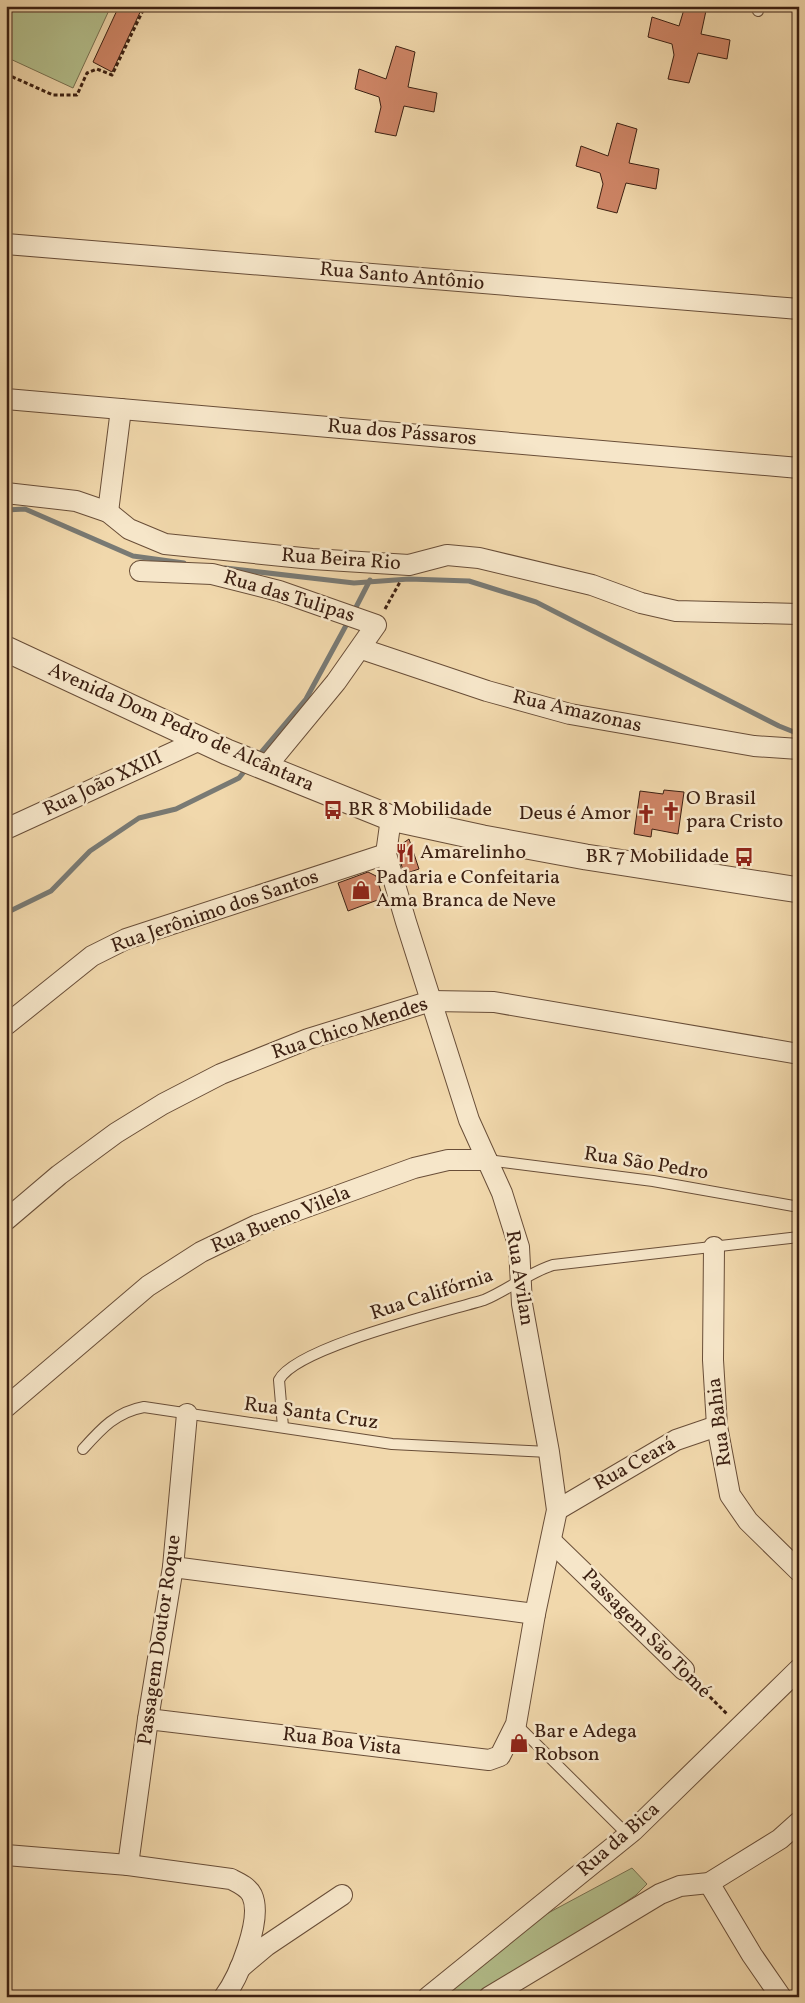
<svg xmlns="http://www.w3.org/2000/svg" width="805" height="2003" viewBox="0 0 805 2003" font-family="Vollkorn,serif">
  <rect width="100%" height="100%" fill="#f1d8ac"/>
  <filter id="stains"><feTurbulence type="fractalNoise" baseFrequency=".004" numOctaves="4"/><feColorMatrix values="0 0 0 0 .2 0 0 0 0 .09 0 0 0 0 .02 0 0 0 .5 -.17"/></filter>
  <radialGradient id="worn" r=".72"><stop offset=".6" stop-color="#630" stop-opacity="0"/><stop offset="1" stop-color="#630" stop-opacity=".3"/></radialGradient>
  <g fill="#b4c08d" stroke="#787050">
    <polygon points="6,6 111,6 73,88 6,57"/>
    <polygon points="632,1868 647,1884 636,1895 560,1947 476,1997 456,1997 450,1986 537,1919"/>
  </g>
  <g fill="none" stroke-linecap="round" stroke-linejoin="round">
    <g stroke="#797a74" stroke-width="5">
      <polyline points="6,510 25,509 133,556 184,563"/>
      <polyline points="225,568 354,583 409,579 469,581 536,602 779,726 799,734"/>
      <polyline points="353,613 370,580"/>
      <polyline points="258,756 306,699 349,620"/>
      <polyline points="6,913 51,891 90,851 139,818 176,809 239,778 247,768"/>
    </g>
  </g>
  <g fill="#ce8566" stroke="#3c2012">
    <polygon points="119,6 143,6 112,72 93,62"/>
    <polygon points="685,6 707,6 701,34 730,40 727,59 698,53 689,83 668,79 674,55 672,44 648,37 652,17 679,26"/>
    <polygon points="396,46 415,52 408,87 437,93 434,112 404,106 396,136 375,132 381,107 379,97 355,89 359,69 386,79"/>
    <polygon points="617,123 637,129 629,163 659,169 656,189 626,183 617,213 597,208 603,184 600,173 576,166 581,146 608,156"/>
    <polygon points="664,790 684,792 678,834 652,829 651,837 634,834 640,791 663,794"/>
    <polygon points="409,839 419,869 404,874 398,853 399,846"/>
    <polygon points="368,872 376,876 383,898 348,911 338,883"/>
  </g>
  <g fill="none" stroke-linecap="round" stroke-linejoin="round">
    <g stroke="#694e38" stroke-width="12">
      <g id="service">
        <polyline points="755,6 758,11"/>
        <polyline points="487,1160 653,1181 799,1207"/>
        <path d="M 283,1427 L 279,1380 C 296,1347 444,1312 484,1300 C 508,1290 528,1273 553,1265 L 799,1237"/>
        <path d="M 83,1449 C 101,1429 116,1412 144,1407 L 392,1444 L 549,1452"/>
        <polyline points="516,1724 628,1835"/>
      </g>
    </g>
    <g stroke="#694e38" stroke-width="22">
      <g id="minor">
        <polyline points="6,244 799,309"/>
        <polyline points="6,399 799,468"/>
        <polyline points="6,493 76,501 108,512 129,529 165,544 312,559 409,565 447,555 479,558 592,585 641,603 676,611 799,614"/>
        <polyline points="108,512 121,409"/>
        <polyline points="140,571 212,574 279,591 376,625 336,682 265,768"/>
        <polyline points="362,649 487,691 570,714 754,746 799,749"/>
        <polyline points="6,829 200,740"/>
        <polyline points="6,1025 92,956 126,939 386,854"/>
        <polyline points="6,1220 59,1175 116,1133 163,1104 221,1074 308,1039 431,1001 494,1002 799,1054"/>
        <polyline points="714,1247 713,1360 717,1426 730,1495 748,1521 799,1571"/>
        <polyline points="6,1407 148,1286 201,1252 257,1225 414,1168 448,1160 487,1160"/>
        <polyline points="557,1510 676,1440 717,1426"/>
        <polyline points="552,1542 684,1670"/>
        <polyline points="173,1567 535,1614"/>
        <polyline points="148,1719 489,1760 500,1756 516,1724 535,1614 557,1510 549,1452 522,1304 519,1247 502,1193 469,1120 406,922 386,854 391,818"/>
        <path d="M 6,1855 L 128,1865 L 231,1879 C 239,1883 248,1887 252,1895 C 263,1919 239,1977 224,1997"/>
        <polyline points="128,1865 148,1719 173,1567 187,1414"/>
        <polyline points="709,1883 752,1955 781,1997"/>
        <polyline points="240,1968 266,1946 342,1895"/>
        <polyline points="428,1997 633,1831 799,1669"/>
        <polyline points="489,1997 660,1894 680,1886 709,1883 780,1839 799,1822"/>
      </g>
    </g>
    <g stroke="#694e38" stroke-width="27">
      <polyline id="tertiary" points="6,649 227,752 391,818 483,838 586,857 799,890"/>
    </g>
    <g stroke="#3c2012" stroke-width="3" stroke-dasharray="4 2.5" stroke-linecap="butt">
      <polyline points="6,74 53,95 77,95 87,73 97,69 112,75 145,6"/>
      <polyline points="385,609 400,582"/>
      <polyline points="696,1683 727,1714"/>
    </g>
    <use href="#service" stroke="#f6e6c9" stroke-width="10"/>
    <use href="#minor" stroke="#f6e6c9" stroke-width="20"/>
    <use href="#tertiary" stroke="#f6e6c9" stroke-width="25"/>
  </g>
  <defs>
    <g id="bus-bare" transform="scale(1.5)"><path d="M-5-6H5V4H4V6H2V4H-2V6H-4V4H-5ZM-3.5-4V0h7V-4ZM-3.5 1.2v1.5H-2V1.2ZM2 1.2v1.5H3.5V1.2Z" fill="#8f2418" stroke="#f6e6c9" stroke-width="2.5" paint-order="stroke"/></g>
    <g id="church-bare" transform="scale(1.5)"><path d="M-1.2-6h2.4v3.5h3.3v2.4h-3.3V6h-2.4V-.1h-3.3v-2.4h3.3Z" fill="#8f2418" stroke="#f6e6c9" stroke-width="2.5" paint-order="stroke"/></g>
    <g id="restaurant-bare" transform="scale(1.5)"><path d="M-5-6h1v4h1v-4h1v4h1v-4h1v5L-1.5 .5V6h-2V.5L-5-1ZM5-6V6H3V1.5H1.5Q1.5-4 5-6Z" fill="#8f2418" stroke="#f6e6c9" stroke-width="2.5" paint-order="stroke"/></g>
    <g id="shop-bare" transform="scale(1.5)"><path d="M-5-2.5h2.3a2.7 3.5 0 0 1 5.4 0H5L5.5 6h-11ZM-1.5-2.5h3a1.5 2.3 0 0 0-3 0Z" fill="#8f2418" stroke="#f6e6c9" stroke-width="2.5" paint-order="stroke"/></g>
  </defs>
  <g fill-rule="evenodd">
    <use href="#bus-bare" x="333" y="810"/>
    <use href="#church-bare" x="671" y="811"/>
    <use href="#church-bare" x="646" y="814"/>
    <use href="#restaurant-bare" x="405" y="853"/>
    <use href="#bus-bare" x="744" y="857"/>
    <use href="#shop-bare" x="361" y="890"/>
    <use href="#shop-bare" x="519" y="1743"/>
  </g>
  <g text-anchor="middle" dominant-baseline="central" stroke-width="5" stroke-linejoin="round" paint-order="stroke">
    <g font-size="20" fill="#3c2012" stroke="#f6e6c9">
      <text transform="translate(402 277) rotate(5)">Rua Santo Antônio</text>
      <text transform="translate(402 433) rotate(5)">Rua dos Pássaros</text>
      <text transform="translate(341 560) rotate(4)">Rua Beira Rio</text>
      <text transform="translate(289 597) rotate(17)">Rua das Tulipas</text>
      <text transform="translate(577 712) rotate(13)">Rua Amazonas</text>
      <text transform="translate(181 728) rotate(24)">Avenida Dom Pedro de Alcântara</text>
      <text transform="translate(103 784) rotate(-25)">Rua João XXIII</text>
      <text transform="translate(215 912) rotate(-19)">Rua Jerônimo dos Santos</text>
      <text transform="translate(350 1029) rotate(-18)">Rua Chico Mendes</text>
      <text transform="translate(646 1164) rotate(9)">Rua São Pedro</text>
      <text transform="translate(281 1220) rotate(-22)">Rua Bueno Vilela</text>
      <text transform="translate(519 1278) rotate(81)">Rua Avilan</text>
      <text transform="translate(432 1295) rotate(-18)">Rua Califórnia</text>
      <text transform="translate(311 1414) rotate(8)">Rua Santa Cruz</text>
      <text transform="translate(720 1422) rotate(-97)">Rua Bahia</text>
      <text transform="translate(635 1464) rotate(-29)">Rua Ceará</text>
      <text transform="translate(646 1634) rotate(45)">Passagem São Tomé</text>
      <text transform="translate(160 1640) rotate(-82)">Passagem Doutor Roque</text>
      <text transform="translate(342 1742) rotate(7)">Rua Boa Vista</text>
      <text transform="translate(619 1840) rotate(-41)">Rua da Bica</text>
    </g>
    <g font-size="20" fill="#3c2012" stroke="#f6e6c9" text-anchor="start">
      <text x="686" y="799">O Brasil<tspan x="686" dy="23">para Cristo</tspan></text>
      <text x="348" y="810">BR 8 Mobilidade</text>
      <text x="631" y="814" text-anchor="end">Deus é Amor</text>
      <text x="420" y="853">Amarelinho</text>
      <text x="729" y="857" text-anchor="end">BR 7 Mobilidade</text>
      <text x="376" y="878">Padaria e Confeitaria<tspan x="376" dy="23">Ama Branca de Neve</tspan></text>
      <text x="534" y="1732">Bar e Adega<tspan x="534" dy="23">Robson</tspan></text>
    </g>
  </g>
  <rect width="805" height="2003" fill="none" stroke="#f1d8ac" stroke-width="25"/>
  <rect x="8" y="8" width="790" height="1988" fill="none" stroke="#3c2012" stroke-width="2.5"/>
  <rect x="12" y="12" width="780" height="1978" fill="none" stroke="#3c2012"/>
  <rect width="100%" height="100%" filter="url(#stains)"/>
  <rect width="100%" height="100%" fill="url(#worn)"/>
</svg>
